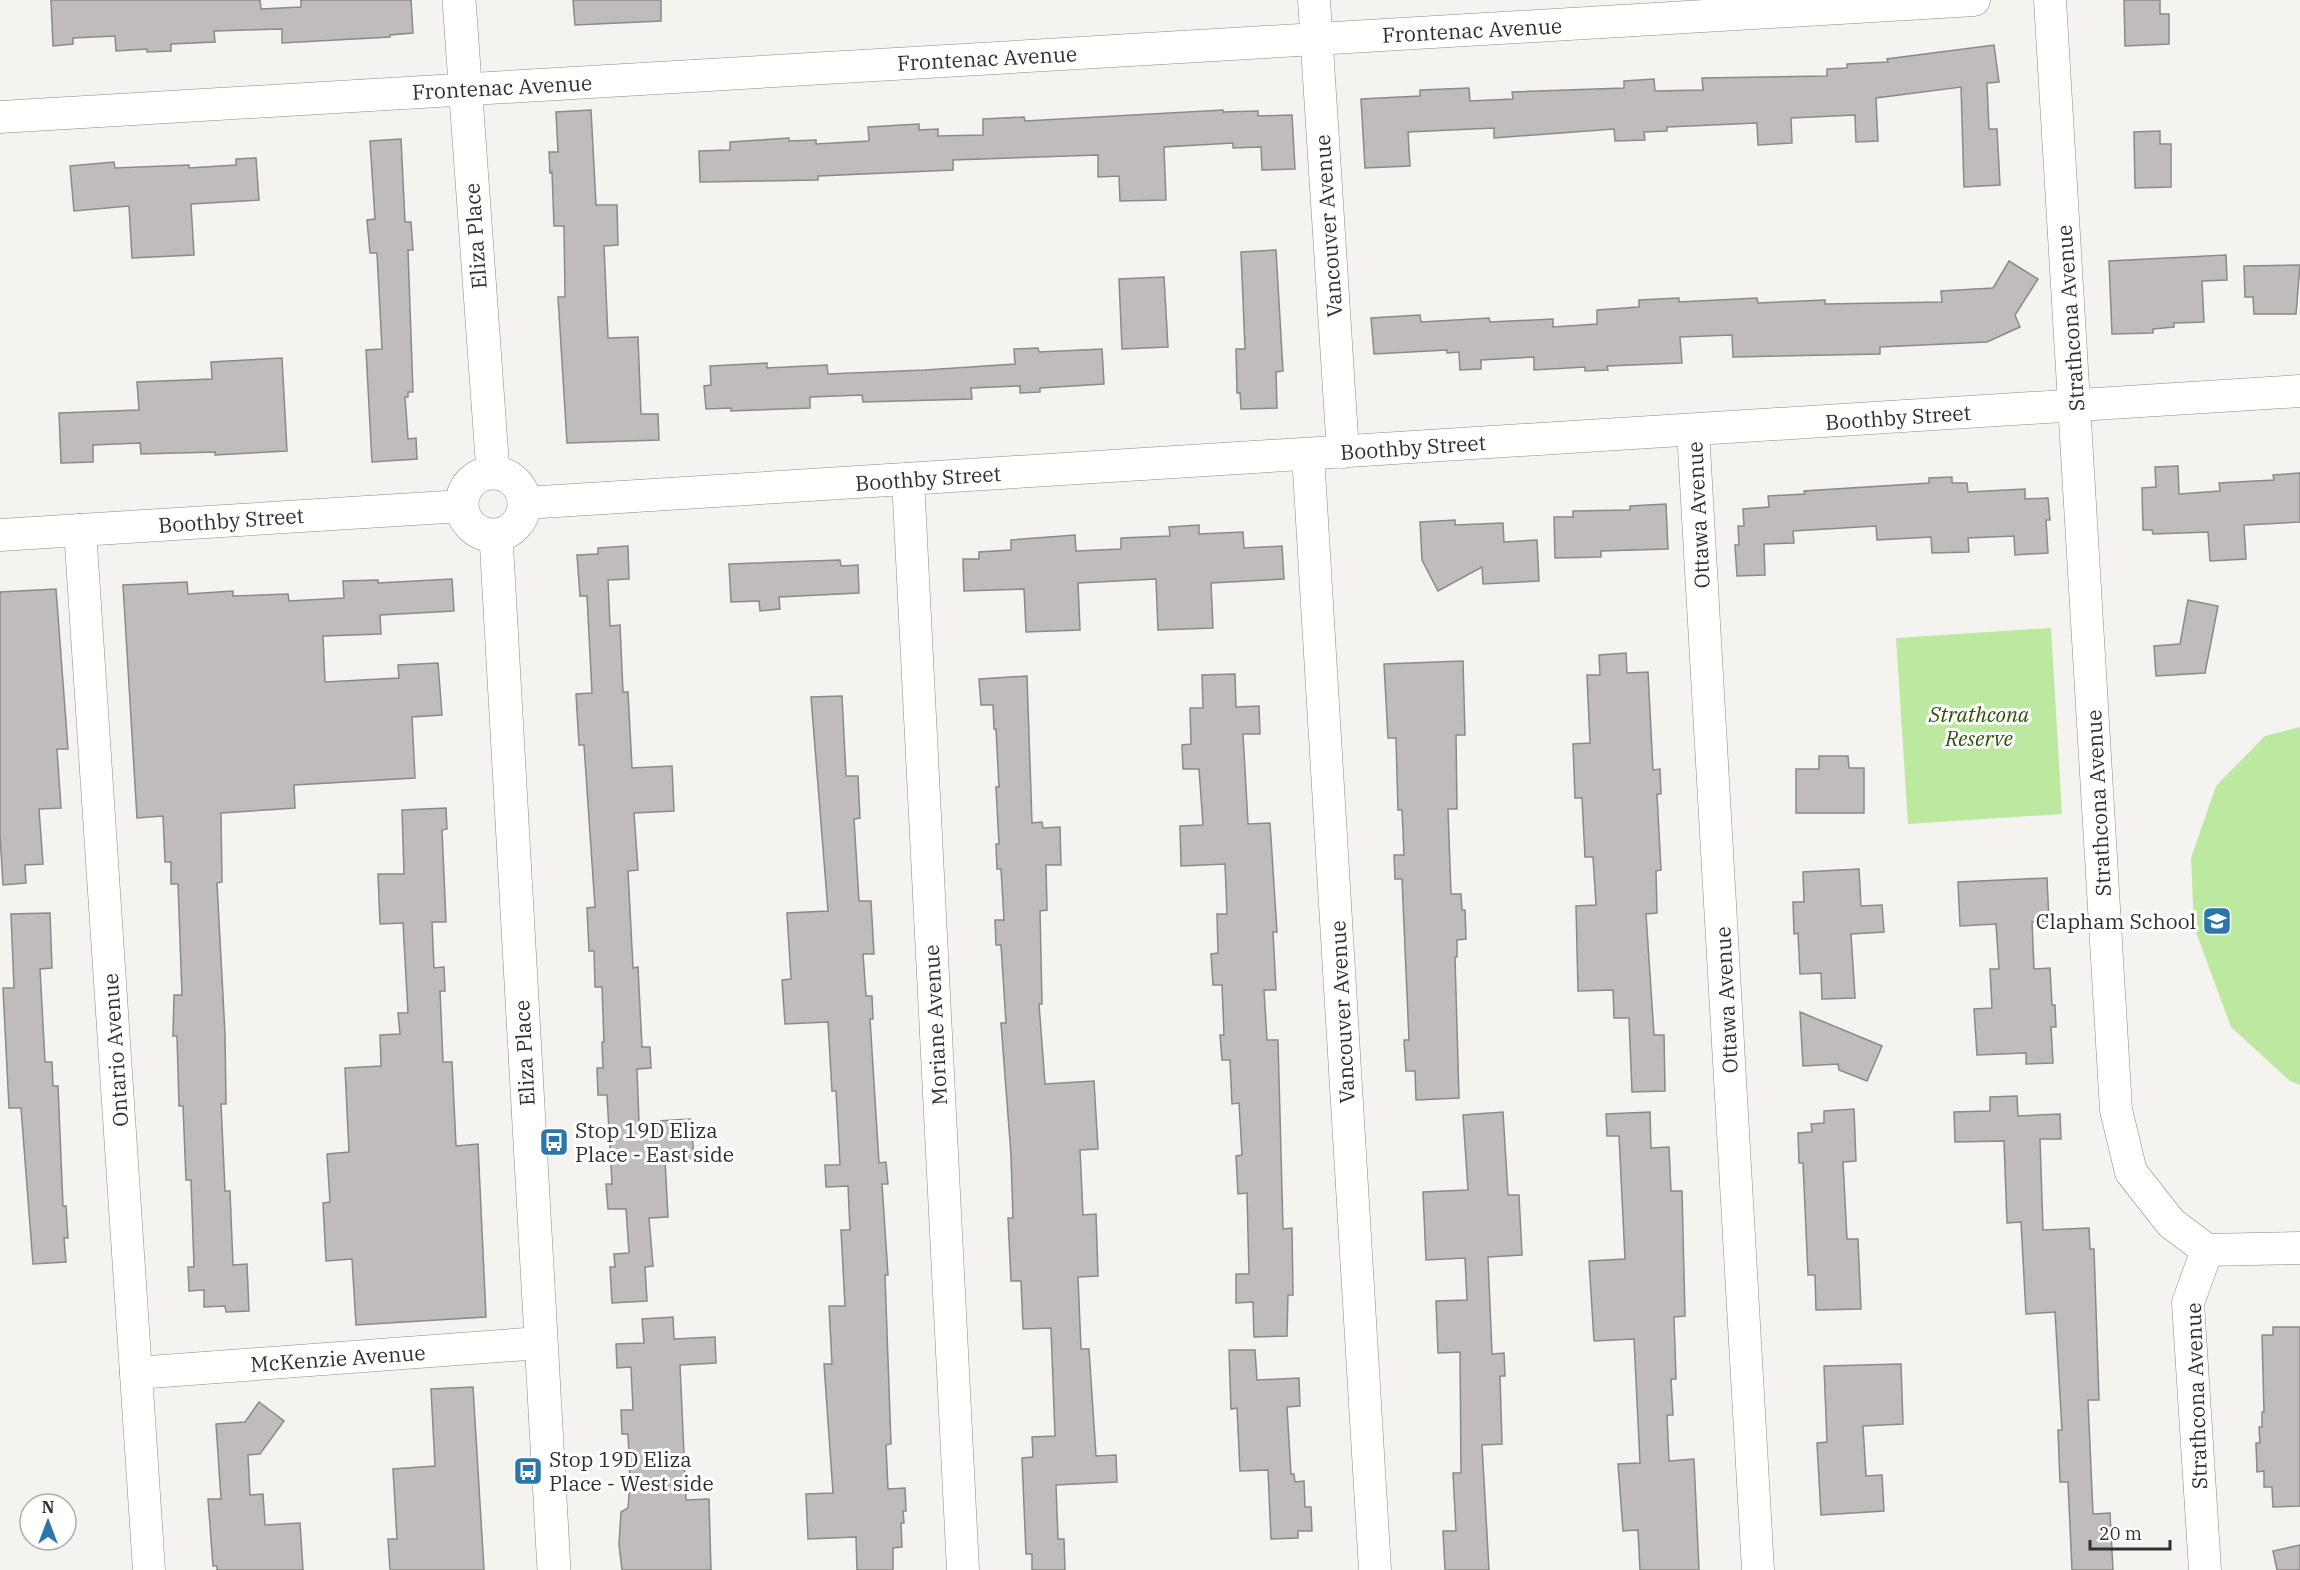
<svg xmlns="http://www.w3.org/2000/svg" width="2300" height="1570" viewBox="0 0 2300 1570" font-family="'IBM Plex Serif',serif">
  <rect width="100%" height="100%" fill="#f5f3f0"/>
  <g fill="#bce8a0">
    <polygon points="2051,628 2062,814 1908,824 1896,638"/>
    <polygon points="2300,727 2300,1085 2290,1081 2231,1027 2194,927 2191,858 2216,786 2265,736"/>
  </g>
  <g fill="#c0bcbb" stroke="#8c8988" stroke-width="1.5">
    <polygon points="51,0 260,0 261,9 301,7 301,0 411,0 413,33 390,35 390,37 282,43 282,29 214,31 215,42 171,44 171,51 147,52 147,49 116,51 115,36 73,38 73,44 53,46"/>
    <polygon points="573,0 661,0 661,21 575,25"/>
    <polygon points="2124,0 2160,0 2160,14 2169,14 2169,44 2125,46"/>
    <polygon points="1994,45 1999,82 1987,83 1989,129 1997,129 2000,185 1964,187 1961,87 1876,98 1878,141 1856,142 1855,115 1791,118 1792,143 1758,145 1757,123 1667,127 1667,131 1644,132 1645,140 1615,141 1614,129 1494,138 1494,128 1408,132 1410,166 1365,168 1361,99 1420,96 1420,90 1469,88 1470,101 1513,99 1512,92 1624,88 1624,81 1654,79 1655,91 1703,90 1702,78 1827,76 1827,69 1847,68 1847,64 1888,62 1887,59"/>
    <polygon points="591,110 596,205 617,205 618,245 604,246 608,338 638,337 641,414 658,414 659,440 567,443 558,297 565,297 564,226 554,226 552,172 550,173 549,152 558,152 556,112"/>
    <polygon points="1223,110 1223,112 1258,111 1258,116 1292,115 1295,169 1262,170 1261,147 1233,148 1233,143 1164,147 1166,200 1120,201 1119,176 1098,177 1098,155 953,160 953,170 818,176 818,180 700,182 699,151 730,150 730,142 789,138 789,141 816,140 816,144 869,141 868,127 919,124 919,130 938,129 938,136 983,135 983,119 1024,117 1025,121"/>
    <polygon points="2160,131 2160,144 2171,144 2171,187 2135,188 2134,132"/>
    <polygon points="401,139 405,222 411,222 413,250 408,250 413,392 408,392 408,397 405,397 408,439 416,438 417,459 372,462 366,350 382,349 377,253 370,253 367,220 375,219 370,141"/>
    <polygon points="256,158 259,200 191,204 194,255 132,258 129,206 74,211 70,166 114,162 115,168 189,165 189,168 236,165 236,159"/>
    <polygon points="1276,250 1283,371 1276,372 1277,408 1241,409 1240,393 1237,393 1236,349 1245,349 1241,252"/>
    <polygon points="2226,255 2227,280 2202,281 2204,322 2174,323 2174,327 2153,329 2153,333 2112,334 2109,261"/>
    <polygon points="2009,261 2038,279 2015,315 2020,327 1987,342 1880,347 1880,354 1733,357 1732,335 1680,337 1682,363 1607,366 1608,370 1585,371 1585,367 1534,370 1534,357 1481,360 1481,369 1460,370 1459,352 1447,353 1447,350 1374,354 1371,318 1420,315 1421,322 1489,318 1490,322 1553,319 1553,327 1597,324 1597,310 1639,307 1639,300 1679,298 1679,302 1757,298 1758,303 1825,300 1825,304 1942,302 1941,291 1993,288"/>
    <polygon points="2300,265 2296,314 2254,314 2253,297 2245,297 2244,266"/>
    <polygon points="1164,277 1168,347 1122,349 1119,279"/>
    <polygon points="1038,348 1039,352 1102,349 1104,384 1040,388 1040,392 1020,393 1020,386 971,388 972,399 863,402 862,395 810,397 810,408 731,411 731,408 706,409 704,386 711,385 710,366 767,363 767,368 827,365 828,374 925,370 1015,364 1014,349"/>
    <polygon points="282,358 287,451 215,455 215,452 141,454 140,443 93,445 93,462 61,463 59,413 139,410 137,382 212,379 211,362"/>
    <polygon points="2178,466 2179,494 2220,491 2219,483 2274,480 2273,475 2300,473 2300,522 2244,525 2246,559 2210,561 2208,532 2153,534 2152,530 2143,530 2142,488 2156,487 2155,467"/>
    <polygon points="1952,477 1952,483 1967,483 1968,492 2025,489 2025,499 2048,498 2050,520 2046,520 2048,553 2015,555 2014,536 1968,538 1969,552 1932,553 1931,537 1877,540 1876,526 1793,531 1794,543 1764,544 1765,575 1737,576 1735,545 1739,545 1738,526 1744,526 1743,509 1769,507 1768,496 1805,494 1804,491 1929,483 1929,478"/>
    <polygon points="1666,504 1668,549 1601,551 1601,557 1555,558 1554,517 1573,517 1573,511 1630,510 1630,506"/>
    <polygon points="1455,520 1455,525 1503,523 1504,542 1537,540 1539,581 1483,584 1482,567 1438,591 1422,560 1420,522"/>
    <polygon points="1199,525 1199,534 1243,532 1244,548 1282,546 1284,579 1211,583 1213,628 1158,630 1156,579 1078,583 1080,630 1026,632 1024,589 964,591 963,559 979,559 979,552 1011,550 1011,540 1075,535 1076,551 1121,549 1121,538 1170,536 1169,527"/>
    <polygon points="628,546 629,579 608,580 610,626 620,625 623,692 628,692 632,768 672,766 674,811 634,813 638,870 628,871 633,968 638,967 642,1047 650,1047 651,1068 637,1069 639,1122 691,1119 694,1159 665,1160 668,1217 649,1218 653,1266 645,1267 647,1301 612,1303 610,1267 615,1267 614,1254 629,1253 626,1209 608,1209 606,1184 612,1184 607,1095 598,1095 597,1068 603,1068 602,1042 604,1042 602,987 595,987 594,951 589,951 587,908 595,907 584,745 579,745 576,694 592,693 587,596 580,596 577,555 598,554 598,548"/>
    <polygon points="840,560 841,566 858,565 859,593 779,597 780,609 760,611 759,601 731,602 729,564"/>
    <polygon points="452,579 454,611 380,615 381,634 323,636 325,682 399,678 398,665 438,663 442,715 412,717 415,778 294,785 295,808 221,813 222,882 217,883 225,1034 226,1104 221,1104 225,1191 230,1191 233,1265 247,1264 249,1311 226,1312 225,1306 204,1307 204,1290 189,1291 188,1267 194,1267 191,1180 186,1180 183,1106 179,1106 177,1036 173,1036 174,995 182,995 178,884 171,884 171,862 165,862 163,816 137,818 123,585 187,582 188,594 233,591 233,596 288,594 289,601 344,598 343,581 378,580 378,583"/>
    <polygon points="56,589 68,749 57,749 61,808 39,809 43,864 25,865 26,883 3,885 0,835 0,592"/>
    <polygon points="2188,600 2218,606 2205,673 2156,676 2154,646 2180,644"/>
    <polygon points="1626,653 1627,673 1648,672 1653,770 1660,769 1661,794 1657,794 1661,870 1656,871 1657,913 1646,914 1654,1035 1664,1035 1665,1091 1632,1092 1629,1018 1614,1018 1613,990 1578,991 1576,906 1596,905 1593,857 1585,857 1582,798 1575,798 1573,744 1590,743 1587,675 1600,675 1599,655"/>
    <polygon points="1463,661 1465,735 1456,735 1457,809 1448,809 1451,894 1461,894 1462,910 1465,910 1466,939 1457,940 1457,957 1455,957 1459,1098 1416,1100 1415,1071 1406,1071 1404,1040 1409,1040 1402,879 1395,879 1394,855 1404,855 1402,810 1398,810 1396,738 1388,738 1384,664"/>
    <polygon points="1235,674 1236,707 1259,706 1260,734 1243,734 1248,824 1270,823 1277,932 1273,932 1276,990 1264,990 1267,1040 1278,1040 1283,1229 1292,1228 1293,1295 1288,1295 1287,1336 1254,1337 1253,1302 1236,1303 1236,1274 1249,1274 1247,1193 1238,1194 1236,1156 1242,1155 1239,1103 1232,1104 1230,1060 1222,1060 1220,1035 1224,1035 1222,985 1213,985 1211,954 1218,953 1217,914 1227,914 1225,864 1181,866 1180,826 1203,825 1199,769 1183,769 1182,745 1191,744 1190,708 1203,708 1202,675"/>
    <polygon points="1027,676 1032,823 1042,822 1043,828 1060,827 1061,865 1046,865 1047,910 1040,911 1042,1004 1039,1004 1045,1084 1094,1081 1098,1149 1080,1150 1083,1215 1096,1214 1098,1276 1078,1277 1081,1349 1089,1349 1096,1456 1116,1455 1117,1482 1056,1485 1058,1539 1064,1539 1065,1570 1032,1570 1032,1554 1026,1554 1022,1458 1033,1457 1032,1437 1055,1436 1051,1328 1023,1329 1021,1281 1011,1281 1008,1218 1013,1218 1011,1155 1001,1023 1006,1023 1001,945 996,945 995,920 1004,920 1001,869 997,869 996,844 999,844 996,787 999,787 996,729 994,729 993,705 981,705 979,679"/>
    <polygon points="842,696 846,776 858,776 860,818 854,819 859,901 871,901 874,954 863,954 866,996 872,996 873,1019 870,1019 879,1163 886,1162 888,1184 882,1184 888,1275 885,1275 891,1444 886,1445 888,1489 905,1488 906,1511 903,1511 904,1523 901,1523 902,1547 893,1548 893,1570 857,1570 856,1537 808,1539 806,1494 833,1493 824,1364 832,1364 829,1306 845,1306 841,1230 850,1230 848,1186 826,1187 825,1165 840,1165 836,1091 832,1091 828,1022 785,1024 782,980 791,979 787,913 828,911 811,697"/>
    <polygon points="1819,756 1848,756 1849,768 1864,768 1864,813 1796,813 1796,769 1819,769"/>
    <polygon points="446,808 447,829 442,830 446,922 432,922 434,968 444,967 445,991 440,991 443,1062 452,1062 456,1146 478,1144 486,1317 356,1325 352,1259 326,1261 323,1203 330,1202 327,1154 349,1152 345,1068 381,1066 380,1035 400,1034 398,1013 408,1013 403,923 380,924 378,874 404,874 402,810"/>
    <polygon points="1859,869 1861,906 1882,905 1884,932 1851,934 1855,998 1822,999 1821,973 1800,974 1798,933 1794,934 1793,902 1804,902 1803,872"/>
    <polygon points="2047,878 2049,921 2032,922 2034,969 2050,968 2052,1005 2055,1005 2056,1027 2051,1027 2053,1063 2026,1064 2026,1053 1977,1055 1974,1009 1992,1008 1990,969 1999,969 1996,924 1960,926 1958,882"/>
    <polygon points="50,913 52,968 40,969 45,1062 52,1062 53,1086 58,1086 63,1206 66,1206 68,1238 64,1238 66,1262 33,1264 21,1108 9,1108 3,988 14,988 11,914"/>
    <polygon points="1800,1012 1882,1046 1867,1081 1839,1070 1838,1064 1803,1066"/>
    <polygon points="2017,1096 2018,1116 2060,1114 2061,1139 2040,1139 2043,1230 2089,1228 2090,1249 2094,1249 2099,1400 2088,1400 2093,1514 2110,1513 2113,1570 2072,1570 2068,1482 2060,1482 2058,1430 2062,1430 2055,1312 2026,1314 2021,1222 2007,1223 2004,1141 1955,1142 1954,1112 1990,1111 1990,1097"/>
    <polygon points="1854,1109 1856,1161 1843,1162 1847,1239 1858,1239 1861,1309 1816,1310 1815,1275 1808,1275 1803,1163 1799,1163 1798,1133 1812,1132 1811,1124 1824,1123 1824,1111"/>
    <polygon points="1503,1112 1508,1195 1519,1195 1522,1255 1488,1257 1492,1354 1504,1353 1505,1376 1500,1376 1502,1444 1482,1445 1489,1570 1445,1570 1443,1531 1456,1531 1453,1473 1461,1473 1460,1352 1438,1353 1436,1301 1467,1300 1465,1258 1426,1260 1423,1192 1468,1190 1463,1115"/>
    <polygon points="1650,1112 1651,1148 1669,1147 1671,1191 1682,1191 1685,1316 1674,1317 1676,1379 1671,1379 1673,1415 1667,1415 1669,1461 1694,1459 1699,1570 1640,1570 1638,1530 1623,1531 1618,1464 1640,1463 1634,1339 1594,1341 1589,1261 1625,1259 1619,1136 1607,1136 1606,1114"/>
    <polygon points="673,1317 674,1339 715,1337 716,1363 680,1365 686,1500 709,1499 711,1570 622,1570 619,1545 621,1512 628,1508 630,1482 628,1434 622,1434 621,1410 633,1410 631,1367 617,1368 616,1344 644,1343 642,1319"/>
    <polygon points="2273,1327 2300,1327 2300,1506 2273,1507 2272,1487 2264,1487 2264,1471 2257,1472 2256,1443 2260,1443 2259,1427 2262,1427 2262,1412 2264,1412 2262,1335 2273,1335"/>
    <polygon points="1229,1350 1255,1350 1257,1380 1299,1378 1300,1406 1287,1407 1291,1474 1294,1474 1295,1482 1304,1481 1305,1507 1311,1507 1312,1531 1298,1531 1298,1538 1271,1539 1268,1470 1240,1471 1237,1408 1231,1409"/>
    <polygon points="1901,1364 1903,1424 1863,1426 1866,1476 1882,1475 1884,1511 1821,1515 1817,1443 1827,1442 1824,1366"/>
    <polygon points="473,1387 484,1570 390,1570 388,1539 397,1539 393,1469 435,1466 431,1389"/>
    <polygon points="259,1402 284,1421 260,1454 248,1455 250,1495 263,1494 265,1525 300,1523 303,1570 217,1570 217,1566 213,1566 208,1499 221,1499 216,1424 245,1422"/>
    <polygon points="2300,1545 2300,1570 2277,1570 2273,1551"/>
  </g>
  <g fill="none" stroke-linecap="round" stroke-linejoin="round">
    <g stroke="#8b8a87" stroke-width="33">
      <g id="minor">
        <polyline points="1314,0 1343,452"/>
        <polyline points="2050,0 2116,1110 2131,1172 2171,1223 2207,1250 2188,1303 2205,1570"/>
        <polyline points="0,117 1974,0"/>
        <polyline points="1693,430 1758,1570"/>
        <polyline points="1308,454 1375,1570"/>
        <polyline points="908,479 963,1570"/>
        <polyline points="525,503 2300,391"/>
        <polyline points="80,530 149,1570"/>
        <polyline points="0,535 462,506"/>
        <polyline points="2207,1250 2300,1248"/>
        <polyline points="136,1373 540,1343"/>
      </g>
    </g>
    <g stroke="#8b8a87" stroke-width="34">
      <g id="tertiary">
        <polyline points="459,0 493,472"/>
        <circle cx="493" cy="504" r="31"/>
        <polyline points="496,536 554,1570"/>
      </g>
    </g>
    <use href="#minor" stroke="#fff" stroke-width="32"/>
    <use href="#tertiary" stroke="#fff" stroke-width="33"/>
  </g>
  <defs>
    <g id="school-square" transform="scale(1.5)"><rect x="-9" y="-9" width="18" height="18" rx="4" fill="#2c77aa" stroke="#fff"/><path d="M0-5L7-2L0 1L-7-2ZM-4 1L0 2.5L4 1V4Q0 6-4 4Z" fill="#fff"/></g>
    <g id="bus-square" transform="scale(1.5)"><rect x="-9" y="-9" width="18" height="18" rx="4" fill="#2c77aa" stroke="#fff"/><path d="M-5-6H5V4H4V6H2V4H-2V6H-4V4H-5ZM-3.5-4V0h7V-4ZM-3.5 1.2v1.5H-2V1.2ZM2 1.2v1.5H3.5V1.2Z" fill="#fff"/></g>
  </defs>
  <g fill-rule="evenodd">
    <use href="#school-square" x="2217" y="921"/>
    <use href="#bus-square" x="554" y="1142"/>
    <use href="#bus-square" x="528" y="1471"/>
  </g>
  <g text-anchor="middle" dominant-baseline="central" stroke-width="6" stroke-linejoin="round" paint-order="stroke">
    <g font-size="21" fill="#31302f" stroke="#fff">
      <text transform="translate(1472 30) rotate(-3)">Frontenac Avenue</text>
      <text transform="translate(987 58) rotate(-3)">Frontenac Avenue</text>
      <text transform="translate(502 87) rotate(-3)">Frontenac Avenue</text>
      <text transform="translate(1328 226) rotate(-94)">Vancouver Avenue</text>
      <text transform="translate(475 236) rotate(-94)">Eliza Place</text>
      <text transform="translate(2070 318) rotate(-94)">Strathcona Avenue</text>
      <text transform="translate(1898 417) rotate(-4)">Boothby Street</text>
      <text transform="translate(1413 447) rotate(-4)">Boothby Street</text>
      <text transform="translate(928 478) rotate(-4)">Boothby Street</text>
      <text transform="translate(1698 515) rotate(-93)">Ottawa Avenue</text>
      <text transform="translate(231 520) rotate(-4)">Boothby Street</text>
      <text transform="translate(2098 803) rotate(-93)">Strathcona Avenue</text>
      <text transform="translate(1726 1000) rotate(-93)">Ottawa Avenue</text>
      <text transform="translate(1342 1012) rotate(-93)">Vancouver Avenue</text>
      <text transform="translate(935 1025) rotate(-93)">Moriane Avenue</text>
      <text transform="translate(115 1050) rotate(-94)">Ontario Avenue</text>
      <text transform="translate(524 1053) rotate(-93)">Eliza Place</text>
      <text transform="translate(338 1358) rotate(-4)">McKenzie Avenue</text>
      <text transform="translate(2196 1396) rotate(-92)">Strathcona Avenue</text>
    </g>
    <g font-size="21" font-style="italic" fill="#2b5301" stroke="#fff">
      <text x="1979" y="714">Strathcona<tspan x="1979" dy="24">Reserve</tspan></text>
    </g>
    <g font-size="21" fill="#31302f" stroke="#fff" text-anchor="start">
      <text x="2196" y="921" text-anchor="end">Clapham School</text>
      <text x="575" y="1130">Stop 19D Eliza<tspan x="575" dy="24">Place - East side</tspan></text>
      <text x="549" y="1459">Stop 19D Eliza<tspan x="549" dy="24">Place - West side</tspan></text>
    </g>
  </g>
  <g transform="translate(48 1522)"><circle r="28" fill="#ffffff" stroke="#adacac" stroke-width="1.5"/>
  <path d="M0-4.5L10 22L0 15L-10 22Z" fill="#2c77aa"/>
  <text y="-9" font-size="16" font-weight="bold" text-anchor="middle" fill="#31302f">N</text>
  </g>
  <path d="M2090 1540v9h80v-9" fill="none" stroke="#31302f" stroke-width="3"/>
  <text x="2099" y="1540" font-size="18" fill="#31302f" stroke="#ffffff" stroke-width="4.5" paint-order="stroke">20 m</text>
</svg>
